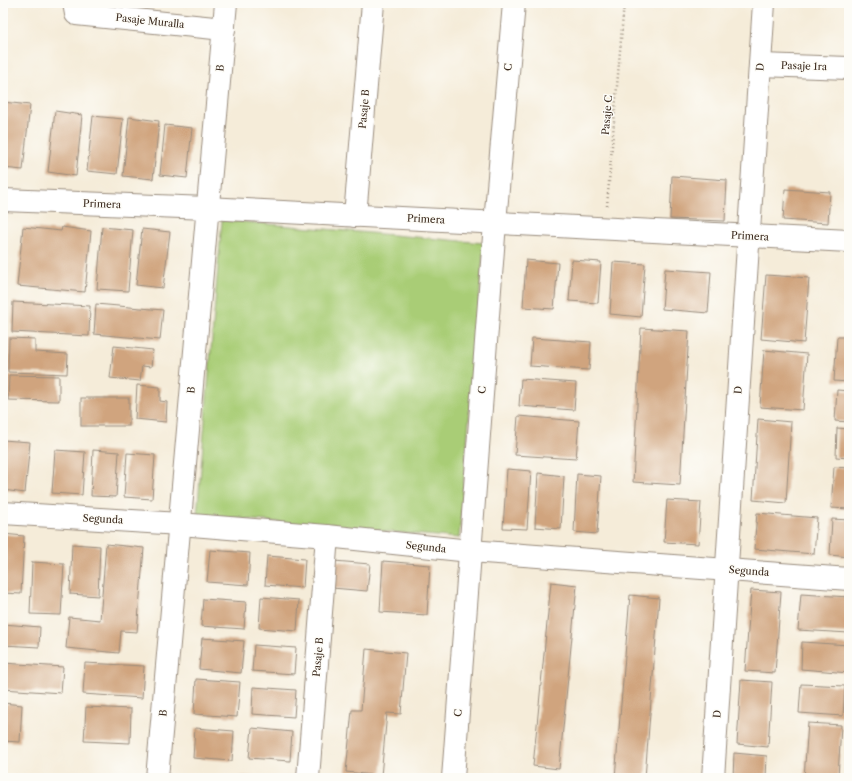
<svg xmlns="http://www.w3.org/2000/svg" width="852" height="781" viewBox="0 0 852 781" font-family="'Libre Caslon Text',serif">
  <rect width="100%" height="100%" fill="#fdfcf7"/>
  <filter id="ink" filterUnits="userSpaceOnUse"><feTurbulence type="fractalNoise" baseFrequency=".025" numOctaves="2"/><feDisplacementMap in="SourceGraphic" scale="8" xChannelSelector="R" yChannelSelector="G"/><feConvolveMatrix kernelMatrix="1 2 1 2 8 2 1 2 1" color-interpolation-filters="sRGB"/></filter>
  <filter id="wash" filterUnits="userSpaceOnUse"><feTurbulence type="fractalNoise" baseFrequency=".012" numOctaves="4" result="noise"/><feDisplacementMap in="SourceGraphic" scale="16" xChannelSelector="R" yChannelSelector="G"/><feGaussianBlur stdDeviation="0.9" result="paint"/><feColorMatrix in="noise" values="0 0 0 0 0 0 0 0 0 0 0 0 0 0 0 0 0 1.4 0 .05"/><feComposite in="paint" operator="in"/></filter>
  <g filter="url(#wash)">
    <rect width="100%" height="100%" fill="#f5ecd9"/>
    <polygon fill="#a9cd76" stroke="#727c4a" points="222,220 484,243 459,538 197,515"/>
    <g id="blocks">
      <g fill="#d0a47e">
        <polygon points="3,102 30,105 23,170 3,168"/>
        <polygon points="55,111 82,115 76,176 48,172"/>
        <polygon points="93,116 123,119 117,174 87,171"/>
        <polygon points="129,117 159,121 153,179 123,176"/>
        <polygon points="165,125 192,128 187,178 160,175"/>
        <polygon points="672,176 727,180 725,221 670,219"/>
        <polygon points="785,189 830,192 828,223 783,220"/>
        <polygon points="23,227 61,231 62,227 91,231 85,292 17,286"/>
        <polygon points="102,227 133,230 128,291 97,289"/>
        <polygon points="142,229 170,232 163,288 136,285"/>
        <polygon points="526,260 558,263 554,309 523,307"/>
        <polygon points="572,260 601,262 598,303 569,301"/>
        <polygon points="613,262 645,264 641,317 610,314"/>
        <polygon points="665,269 711,272 708,313 662,309"/>
        <polygon points="766,275 809,278 804,343 761,339"/>
        <polygon points="13,302 90,306 89,336 12,332"/>
        <polygon points="96,304 163,310 160,340 94,334"/>
        <polygon points="848,305 849,305 849,328 846,327"/>
        <polygon points="641,328 689,331 680,485 633,482"/>
        <polygon points="837,337 849,337 849,382 834,381"/>
        <polygon points="9,338 35,339 35,352 68,354 67,374 8,372"/>
        <polygon points="532,338 591,342 589,370 530,366"/>
        <polygon points="114,346 153,350 151,367 142,366 140,381 110,378"/>
        <polygon points="764,350 807,354 803,410 760,407"/>
        <polygon points="9,375 59,376 59,401 8,400"/>
        <polygon points="521,379 576,383 574,410 519,406"/>
        <polygon points="137,385 160,387 160,401 167,402 166,422 135,419"/>
        <polygon points="837,390 849,391 849,422 835,421"/>
        <rect x="81" y="398" width="48" height="28"/>
        <polygon points="518,416 579,421 576,459 515,455"/>
        <polygon points="758,419 791,422 786,503 753,500"/>
        <polygon points="837,428 849,429 849,458 836,457"/>
        <polygon points="3,440 30,442 25,493 3,490"/>
        <polygon points="55,450 85,452 82,495 52,493"/>
        <polygon points="93,450 119,452 116,497 91,496"/>
        <polygon points="127,453 155,455 152,499 124,497"/>
        <polygon points="834,467 849,468 849,509 831,508"/>
        <polygon points="507,469 531,471 527,529 503,528"/>
        <polygon points="538,473 564,476 561,529 535,527"/>
        <polygon points="577,474 601,476 597,534 574,532"/>
        <polygon points="667,500 701,502 698,544 664,542"/>
        <polygon points="757,513 817,518 814,554 754,549"/>
        <polygon points="832,519 849,520 849,557 830,555"/>
        <polygon points="3,534 24,536 21,594 3,593"/>
        <polygon points="72,544 100,546 98,596 70,594"/>
        <polygon points="106,544 144,548 137,632 121,631 119,653 66,648 69,617 100,620"/>
        <polygon points="210,550 250,553 248,585 207,582"/>
        <polygon points="267,556 305,559 303,588 265,585"/>
        <polygon points="334,561 370,564 367,591 332,588"/>
        <polygon points="383,561 430,565 427,615 380,612"/>
        <polygon points="32,562 64,564 61,615 30,614"/>
        <polygon points="551,582 577,585 559,769 533,766"/>
        <polygon points="751,590 781,592 775,673 745,671"/>
        <polygon points="801,594 849,597 849,633 798,630"/>
        <polygon points="630,595 659,598 645,778 615,778"/>
        <polygon points="261,597 299,600 297,631 259,628"/>
        <polygon points="203,599 246,602 244,629 201,626"/>
        <polygon points="3,624 40,627 39,647 3,645"/>
        <polygon points="202,638 244,641 241,673 199,669"/>
        <polygon points="802,642 849,645 849,673 801,669"/>
        <polygon points="254,645 296,648 294,674 252,671"/>
        <polygon points="366,649 406,653 401,714 387,713 381,776 346,772 352,710 361,710"/>
        <polygon points="3,663 63,667 61,693 3,689"/>
        <polygon points="85,663 144,666 142,698 83,694"/>
        <polygon points="196,679 240,682 237,717 194,714"/>
        <polygon points="741,680 772,682 768,747 737,744"/>
        <polygon points="801,684 845,686 843,716 799,713"/>
        <polygon points="253,687 296,690 294,717 252,714"/>
        <polygon points="3,703 22,705 20,742 3,741"/>
        <polygon points="86,707 131,709 130,743 84,741"/>
        <polygon points="808,723 841,725 838,778 804,778"/>
        <polygon points="195,728 234,731 232,761 193,758"/>
        <polygon points="252,728 292,732 290,761 249,758"/>
        <polygon points="734,753 767,756 766,778 733,778"/>
        <polygon points="3,776 15,777 15,778 3,778"/>
        <polygon points="242,776 257,777 257,778 241,778"/>
      </g>
    </g>
  </g>
  <g filter="url(#ink)">
    <use href="#blocks" fill-opacity="0" stroke="#988b7c" stroke-width="1"/>
    <g fill="none" stroke-linecap="round" stroke-linejoin="round">
      <g stroke="#988b7c" stroke-width="24">
        <g id="minor">
          <polyline points="74,3 76,14 224,29"/>
          <polyline points="760,65 849,68"/>
          <polyline points="3,200 207,208 849,241"/>
          <polyline points="355,216 373,3"/>
          <polyline points="3,513 180,524 327,536 470,551 849,579"/>
          <polyline points="157,778 226,3"/>
          <polyline points="308,778 327,536"/>
          <polyline points="453,778 495,223 514,3"/>
          <polyline points="713,778 764,3"/>
        </g>
      </g>
      <polyline stroke="#988b7c" stroke-width="2.5" stroke-dasharray="1 3" stroke-linecap="butt" points="607,206 624,3"/>
      <use href="#minor" stroke="#fff" stroke-width="22"/>
    </g>
  </g>
  <g text-anchor="middle" dominant-baseline="central" stroke-width="3" stroke-linejoin="round" paint-order="stroke">
    <g font-size="10" fill="#3b2a1e" stroke="#fdfcf7">
      <text transform="translate(150 21) rotate(6)">Pasaje Muralla</text>
      <text transform="translate(804 66) rotate(2)">Pasaje 1ra</text>
      <text transform="translate(508 67) rotate(-85)">C</text>
      <text transform="translate(760 67) rotate(-86)">D</text>
      <text transform="translate(220 68) rotate(-85)">B</text>
      <text transform="translate(364 109) rotate(-85)">Pasaje B</text>
      <text transform="translate(607 115) rotate(-85)">Pasaje C</text>
      <text transform="translate(102 204) rotate(2)">Primera</text>
      <text transform="translate(426 219) rotate(3)">Primera</text>
      <text transform="translate(750 236) rotate(3)">Primera</text>
      <text transform="translate(191 390) rotate(-85)">B</text>
      <text transform="translate(482 390) rotate(-86)">C</text>
      <text transform="translate(738 390) rotate(-86)">D</text>
      <text transform="translate(103 519) rotate(3)">Segunda</text>
      <text transform="translate(426 547) rotate(6)">Segunda</text>
      <text transform="translate(749 571) rotate(4)">Segunda</text>
      <text transform="translate(318 657) rotate(-85)">Pasaje B</text>
      <text transform="translate(163 713) rotate(-85)">B</text>
      <text transform="translate(458 713) rotate(-86)">C</text>
      <text transform="translate(717 714) rotate(-86)">D</text>
    </g>
  </g>
  <rect width="852" height="781" fill="none" stroke="#fdfcf7" stroke-width="16"/>
</svg>
